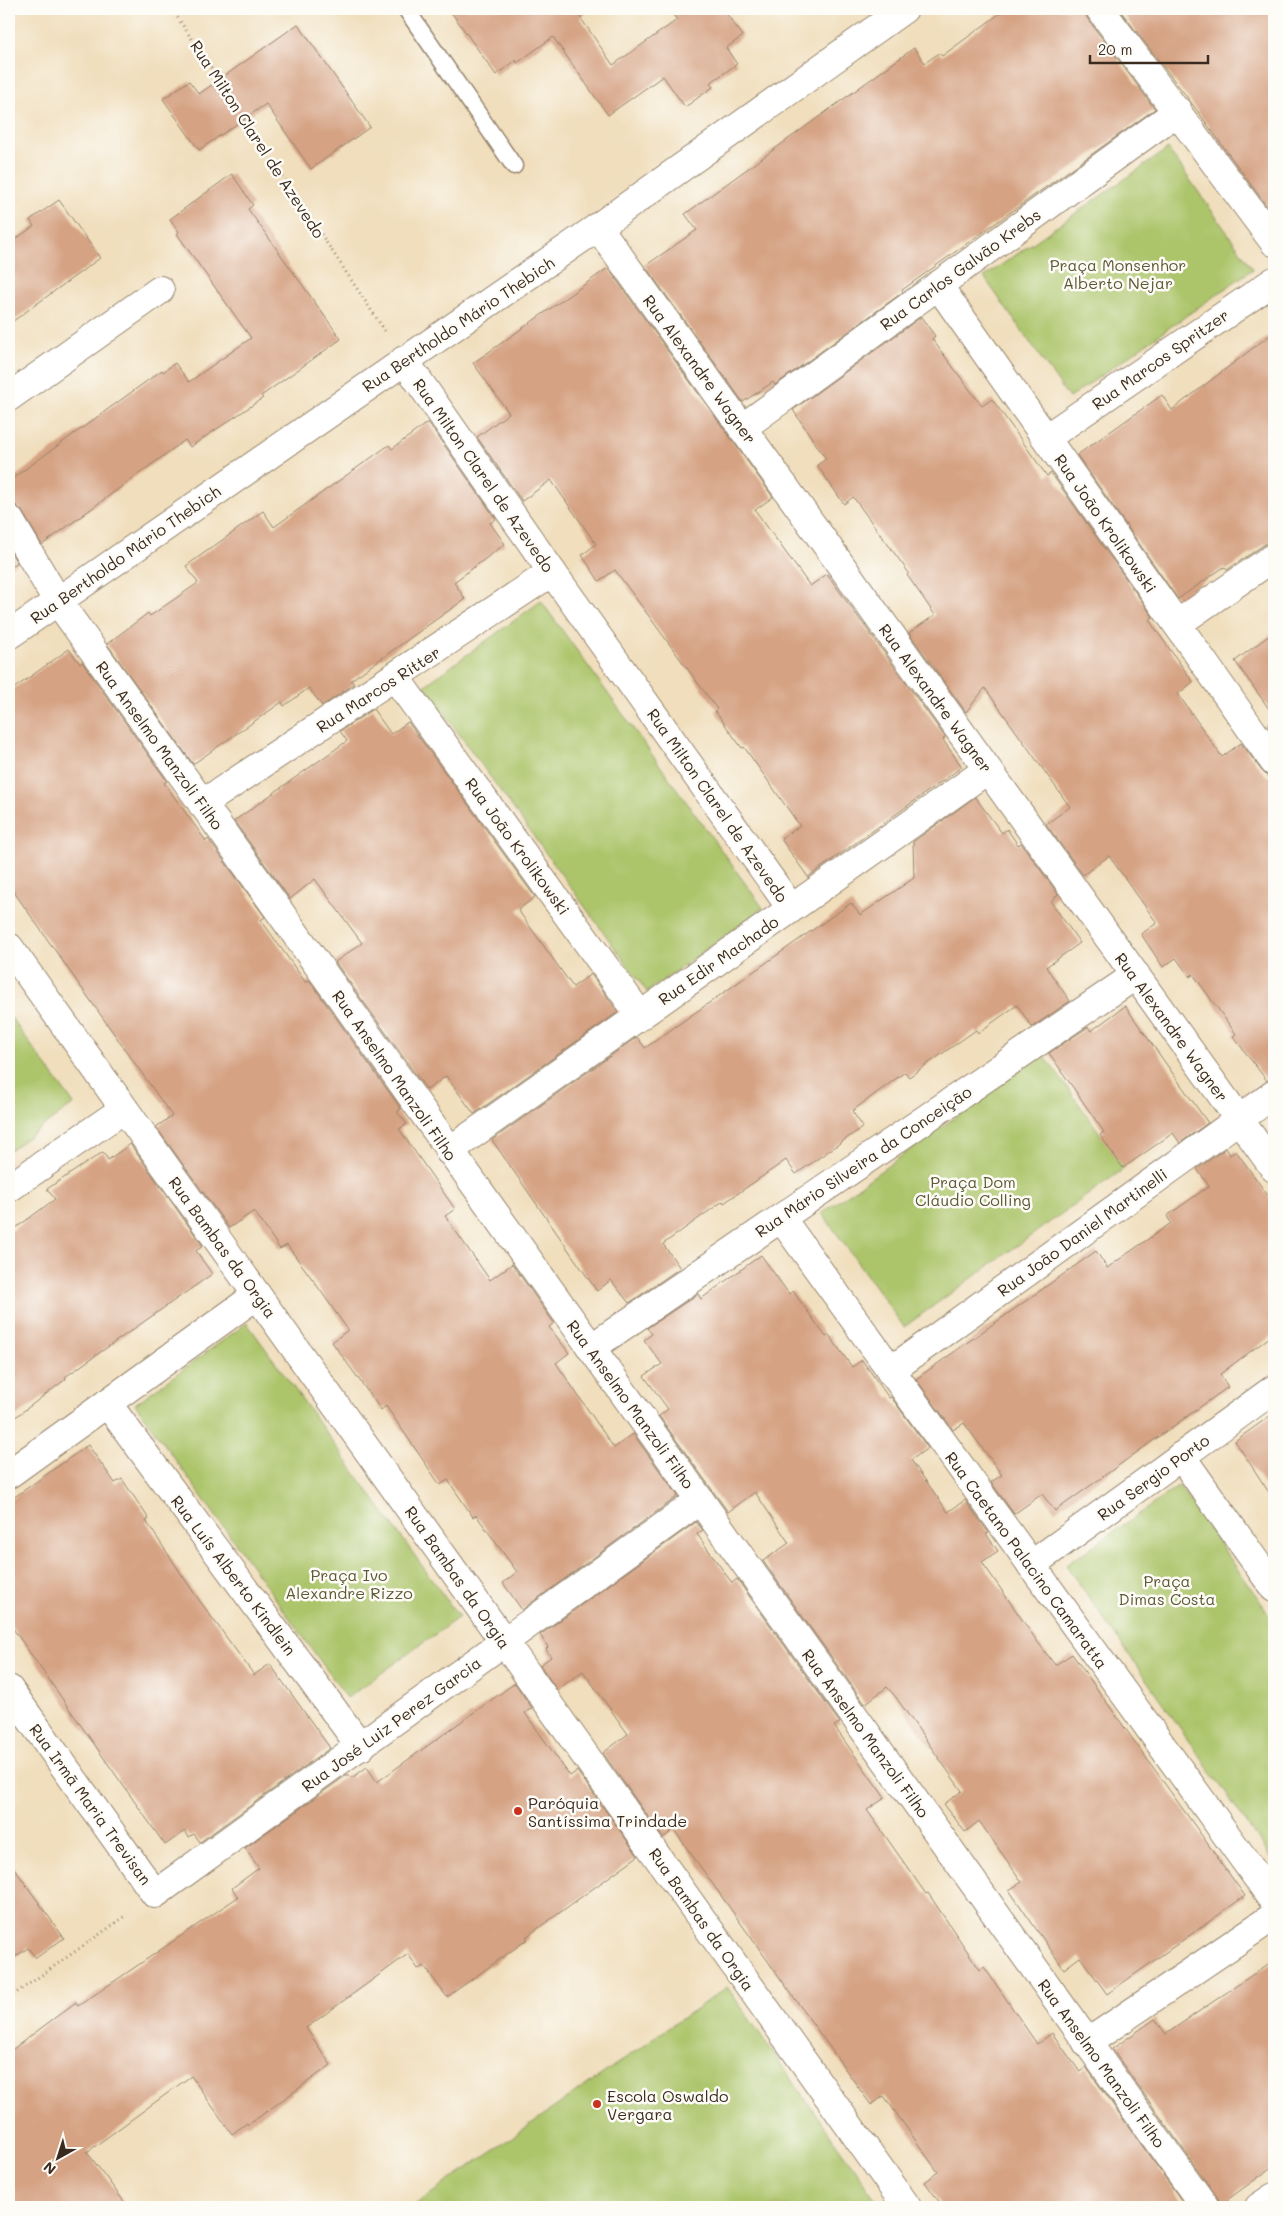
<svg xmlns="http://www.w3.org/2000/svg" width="1283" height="2216" viewBox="0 0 1283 2216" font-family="Mali,sans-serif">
  <rect width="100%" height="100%" fill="#fdfcf7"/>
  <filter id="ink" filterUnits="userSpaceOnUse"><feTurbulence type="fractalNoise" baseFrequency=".02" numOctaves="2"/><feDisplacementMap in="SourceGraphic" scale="10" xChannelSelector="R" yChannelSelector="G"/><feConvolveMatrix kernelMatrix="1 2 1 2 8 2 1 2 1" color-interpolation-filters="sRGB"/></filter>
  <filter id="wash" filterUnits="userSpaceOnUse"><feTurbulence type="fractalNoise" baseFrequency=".0096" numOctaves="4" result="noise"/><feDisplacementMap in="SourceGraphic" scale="20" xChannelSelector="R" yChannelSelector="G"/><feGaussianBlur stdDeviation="1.12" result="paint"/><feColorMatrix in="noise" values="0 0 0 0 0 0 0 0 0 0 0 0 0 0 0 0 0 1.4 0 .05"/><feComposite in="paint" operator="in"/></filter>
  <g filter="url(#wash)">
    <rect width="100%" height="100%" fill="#f0debc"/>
    <g fill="#acc56b" stroke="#747844">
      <polygon points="1168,149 1253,269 1069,398 984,277"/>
      <polygon points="541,601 763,908 647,992 424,686"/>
      <polygon points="9,1015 74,1104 9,1151"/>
      <polygon points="1043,1054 1125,1168 904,1327 822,1213"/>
      <polygon points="247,1323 459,1617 347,1698 135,1404"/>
      <polygon points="1179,1486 1274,1621 1274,1862 1066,1565"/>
      <polygon points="727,1987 881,2207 412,2207"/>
    </g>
    <g id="blocks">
      <g fill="#d5a283">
        <polygon points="449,9 591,9 580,17 613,65 677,20 669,9 723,9 743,36 726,48 737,64 710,83 713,87 685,107 663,76 608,115 553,37 517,63 516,60 496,75"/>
        <polygon points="1006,9 1085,9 1087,18 1155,109 902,290 903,292 775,385 773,382 743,402 645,266 697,230 685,214 914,48 925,63 939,53 942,56"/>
        <polygon points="1119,9 1274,9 1274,216 1190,101"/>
        <polygon points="298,24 370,127 311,169 266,104 199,150 163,99 189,81 199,94"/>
        <polygon points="232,174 253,205 248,209 341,339 261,396 263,398 190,447 185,440 42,545 22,511 16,505 9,503 9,481 162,370 163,372 175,363 189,382 251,338 177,234 179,232 170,219"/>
        <polygon points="59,200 100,258 9,324 9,244 34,226 30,220"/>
        <polygon points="608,268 773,497 755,510 810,586 827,574 945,737 943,740 962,767 808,877 781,839 800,826 744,747 742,748 715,711 717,709 615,570 599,581 582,555 596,544 551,480 522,501 477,437 509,413 473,363"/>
        <polygon points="921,317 935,336 932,339 982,406 992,399 1047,476 1051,473 1153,617 1149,620 1193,682 1178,694 1222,757 1241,743 1262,771 1267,776 1274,777 1274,1079 1267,1081 1233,1036 1236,1034 1193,974 1190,977 1176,958 1163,967 1141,934 1157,923 1109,856 1083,875 1046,824 1070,807 985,688 966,712 909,633 935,615 907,575 909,573 853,497 844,504 817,465 826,459 793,410"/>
        <polygon points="1274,332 1274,542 1265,544 1227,570 1224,567 1178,599 1077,455 1162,395 1172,410"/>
        <polygon points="428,422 496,519 490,523 505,544 454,582 465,599 351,680 354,684 322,706 309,688 284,706 282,702 193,764 107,644 148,613 150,616 198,583 186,566 263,511 274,527 389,445 392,449"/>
        <polygon points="9,549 17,563 9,568"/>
        <polygon points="1274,632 1274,716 1235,661"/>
        <polygon points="69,649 80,664 82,662 167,781 164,783 206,841 208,839 265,917 261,920 306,983 309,980 401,1109 397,1112 407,1124 399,1129 455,1209 445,1216 490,1280 512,1264 554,1323 549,1327 569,1353 556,1363 614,1448 633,1434 678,1496 522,1610 503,1583 517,1572 476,1515 473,1517 448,1480 440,1485 386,1406 381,1410 332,1342 348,1330 313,1280 287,1245 280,1249 254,1211 229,1228 156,1127 172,1116 9,885 9,692"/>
        <polygon points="373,709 391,734 408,722 535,897 518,910 573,987 591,974 618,1012 474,1114 446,1076 427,1090 335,962 362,943 315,879 290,899 234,821 347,741 340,731"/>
        <polygon points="1274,719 1274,735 1267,725"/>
        <polygon points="975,797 1002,833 1007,829 1018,845 1021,843 1058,894 1051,902 1080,943 1046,967 1070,1001 1032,1027 1017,1005 978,1033 976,1030 909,1077 905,1072 852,1111 863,1127 830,1150 796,1174 786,1160 724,1203 723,1201 663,1244 680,1268 629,1303 611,1280 597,1291 492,1140 637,1037 645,1048 851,903 860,915 914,878 913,842"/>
        <polygon points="1125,1006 1208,1123 1180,1143 1173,1133 1123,1168 1100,1135 1104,1132 1049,1053 1088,1027 1091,1031"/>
        <polygon points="130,1144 203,1246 196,1251 212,1274 65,1377 66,1379 9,1422 9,1233 55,1199 47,1189 103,1152 108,1160"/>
        <polygon points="1226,1148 1230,1155 1236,1151 1274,1204 1274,1334 1220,1374 1228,1387 1055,1511 1042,1494 1014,1514 991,1482 1002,1475 964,1423 953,1430 916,1379 1096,1251 1107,1268 1171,1223 1167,1216 1209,1186 1197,1169"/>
        <polygon points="761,1255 789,1294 793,1291 826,1337 829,1335 852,1367 862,1360 889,1398 891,1397 928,1448 911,1460 948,1512 965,1500 989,1533 986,1534 998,1551 982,1562 1037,1641 1055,1665 1072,1654 1245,1896 1107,1994 1080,1957 1064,1969 1009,1890 1022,1882 979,1821 965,1832 944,1804 962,1791 895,1696 887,1687 865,1704 763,1561 789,1543 755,1492 728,1512 659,1416 668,1409 644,1376 662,1364 644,1340 652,1334 647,1328 698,1294 701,1299"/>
        <polygon points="1274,1413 1274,1500 1235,1441"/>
        <polygon points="88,1445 115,1483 122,1479 149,1519 146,1521 194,1593 254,1675 270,1664 330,1748 200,1842 194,1834 189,1837 185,1831 165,1845 9,1623 9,1501"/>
        <polygon points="696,1522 703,1530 697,1534 732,1583 737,1579 840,1723 834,1726 885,1798 867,1810 926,1894 928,1893 980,1970 984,1967 1037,2044 1052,2033 1080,2072 1086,2067 1186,2207 943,2207 925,2182 938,2172 884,2096 871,2105 674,1830 663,1838 603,1753 628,1734 583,1671 557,1690 540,1665 551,1657 546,1649 548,1647 540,1635"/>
        <polygon points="515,1683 532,1708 525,1713 570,1776 577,1771 638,1856 526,1937 528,1939 447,1997 424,1966 418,1969 408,1954 306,2028 331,2065 248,2125 247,2123 232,2134 191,2076 87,2152 128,2207 9,2207 9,2052 76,2002 78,2006 238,1897 232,1888 259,1868 245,1848 348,1774 352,1778 367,1767 377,1782"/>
        <polygon points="9,1861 64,1938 36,1958 28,1948 9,1961"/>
        <polygon points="1274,1960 1274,2166 1220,2205 1218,2198 1112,2049 1155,2019 1166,2034"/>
      </g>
    </g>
  </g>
  <g filter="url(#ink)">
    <use href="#blocks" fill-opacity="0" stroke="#96846d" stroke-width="1"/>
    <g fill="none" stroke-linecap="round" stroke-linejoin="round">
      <g stroke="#96846d" stroke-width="19">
        <polyline id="service" points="406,9 514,166"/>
      </g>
      <g stroke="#96846d" stroke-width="30">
        <g id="minor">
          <polyline points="1100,9 1274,242"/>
          <polyline points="598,227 1274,1168"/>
          <polyline points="938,285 1274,762"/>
          <polyline points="404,360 552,572 791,908"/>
          <polyline points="9,397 160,290"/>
          <polyline points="742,428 1178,111"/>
          <polyline points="1046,438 1274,281"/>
          <polyline points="9,519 57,600 1205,2207"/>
          <polyline points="1177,624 1274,557"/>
          <polyline points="9,635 598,227 904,9"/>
          <polyline points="395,677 640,1015"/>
          <polyline points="202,804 552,572"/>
          <polyline points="9,947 907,2207"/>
          <polyline points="449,1151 987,770"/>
          <polyline points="9,1188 124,1109"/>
          <polyline points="781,1218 1274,1901"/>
          <polyline points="591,1348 1136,975"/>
          <polyline points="890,1371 1274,1094"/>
          <polyline points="107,1403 361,1747"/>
          <polyline points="1181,1456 1274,1588"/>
          <polyline points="9,1474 257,1295"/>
          <polyline points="1031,1565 1274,1389"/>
          <polyline points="9,1689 155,1894 700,1500"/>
          <polyline points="1087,2043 1274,1916"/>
          <polyline points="1259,2207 1274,2197"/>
        </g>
      </g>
      <g stroke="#96846d" stroke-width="3" stroke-dasharray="1 4" stroke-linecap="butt">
        <polyline points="172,9 385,331"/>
        <polyline points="9,1998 127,1915"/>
      </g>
      <use href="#service" stroke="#fff" stroke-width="16"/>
      <use href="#minor" stroke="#fff" stroke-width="28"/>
    </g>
  </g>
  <g fill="#c8321e" stroke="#fdfcf7" stroke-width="2">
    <circle cx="518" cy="1811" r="5"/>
    <circle cx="597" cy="2104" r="5"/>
  </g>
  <g text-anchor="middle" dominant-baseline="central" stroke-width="5" stroke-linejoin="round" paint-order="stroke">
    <g font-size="16" fill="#3b2a1e" stroke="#fdfcf7">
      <text transform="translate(258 139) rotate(57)">Rua Milton Clarel de Azevedo</text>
      <text transform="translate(960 269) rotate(-36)">Rua Carlos Galvão Krebs</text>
      <text transform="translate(458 324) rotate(-34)">Rua Bertholdo Mário Thebich</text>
      <text transform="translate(1160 359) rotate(-35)">Rua Marcos Spritzer</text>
      <text transform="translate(700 369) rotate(54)">Rua Alexandre Wagner</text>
      <text transform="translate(484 475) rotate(55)">Rua Milton Clarel de Azevedo</text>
      <text transform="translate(1106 523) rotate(55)">Rua João Krolikowski</text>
      <text transform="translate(125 554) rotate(-35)">Rua Bertholdo Mário Thebich</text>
      <text transform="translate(378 689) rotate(-33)">Rua Marcos Ritter</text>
      <text transform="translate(936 698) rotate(54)">Rua Alexandre Wagner</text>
      <text transform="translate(160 745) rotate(54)">Rua Anselmo Manzoli Filho</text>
      <text transform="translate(718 805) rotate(55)">Rua Milton Clarel de Azevedo</text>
      <text transform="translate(518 846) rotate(54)">Rua João Krolikowski</text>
      <text transform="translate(718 960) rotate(-35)">Rua Edir Machado</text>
      <text transform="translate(1172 1027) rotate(54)">Rua Alexandre Wagner</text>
      <text transform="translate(395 1075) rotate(55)">Rua Anselmo Manzoli Filho</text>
      <text transform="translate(863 1161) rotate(-34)">Rua Mário Silveira da Conceição</text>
      <text transform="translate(1082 1232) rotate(-36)">Rua João Daniel Martinelli</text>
      <text transform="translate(223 1247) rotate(54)">Rua Bambas da Orgia</text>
      <text transform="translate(631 1404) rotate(54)">Rua Anselmo Manzoli Filho</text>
      <text transform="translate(1153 1477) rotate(-36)">Rua Sergio Porto</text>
      <text transform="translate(1027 1560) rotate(54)">Rua Caetano Palacino Camaratta</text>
      <text transform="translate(234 1575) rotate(53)">Rua Luís Alberto Kindlein</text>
      <text transform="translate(458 1577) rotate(55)">Rua Bambas da Orgia</text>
      <text transform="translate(391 1724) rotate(-36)">Rua José Luiz Perez Garcia</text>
      <text transform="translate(866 1733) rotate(54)">Rua Anselmo Manzoli Filho</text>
      <text transform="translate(91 1804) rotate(54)">Rua Irmã Maria Trevisan</text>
      <text transform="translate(702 1919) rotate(55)">Rua Bambas da Orgia</text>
      <text transform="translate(1102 2063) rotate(54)">Rua Anselmo Manzoli Filho</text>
    </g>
    <g font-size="16" fill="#5d5835" stroke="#fdfcf7">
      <text x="1118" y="264">Praça Monsenhor<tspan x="1118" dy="18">Alberto Nejar</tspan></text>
      <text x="973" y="1181">Praça Dom<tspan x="973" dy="18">Cláudio Colling</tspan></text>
      <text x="349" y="1574">Praça Ivo<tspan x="349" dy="18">Alexandre Rizzo</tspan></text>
      <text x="1167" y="1580">Praça<tspan x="1167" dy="18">Dimas Costa</tspan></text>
    </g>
    <g font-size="16" fill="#3b2a1e" stroke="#fdfcf7" text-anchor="start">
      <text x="528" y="1802">Paróquia<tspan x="528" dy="18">Santíssima Trindade</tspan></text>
      <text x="607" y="2095">Escola Oswaldo<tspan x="607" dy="18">Vergara</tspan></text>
    </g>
  </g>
  <rect width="1283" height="2216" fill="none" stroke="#fdfcf7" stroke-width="30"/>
  <g transform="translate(58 2158) rotate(219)" stroke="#fdfcf7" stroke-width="4" paint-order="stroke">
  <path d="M0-4L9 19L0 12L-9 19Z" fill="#3b2a1e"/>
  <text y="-8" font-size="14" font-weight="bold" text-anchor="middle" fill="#3b2a1e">N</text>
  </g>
  <path d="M1090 55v8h118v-8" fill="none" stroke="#3b2a1e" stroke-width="2.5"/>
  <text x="1098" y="55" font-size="15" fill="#3b2a1e" stroke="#fdfcf7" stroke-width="4" paint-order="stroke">20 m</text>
</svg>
